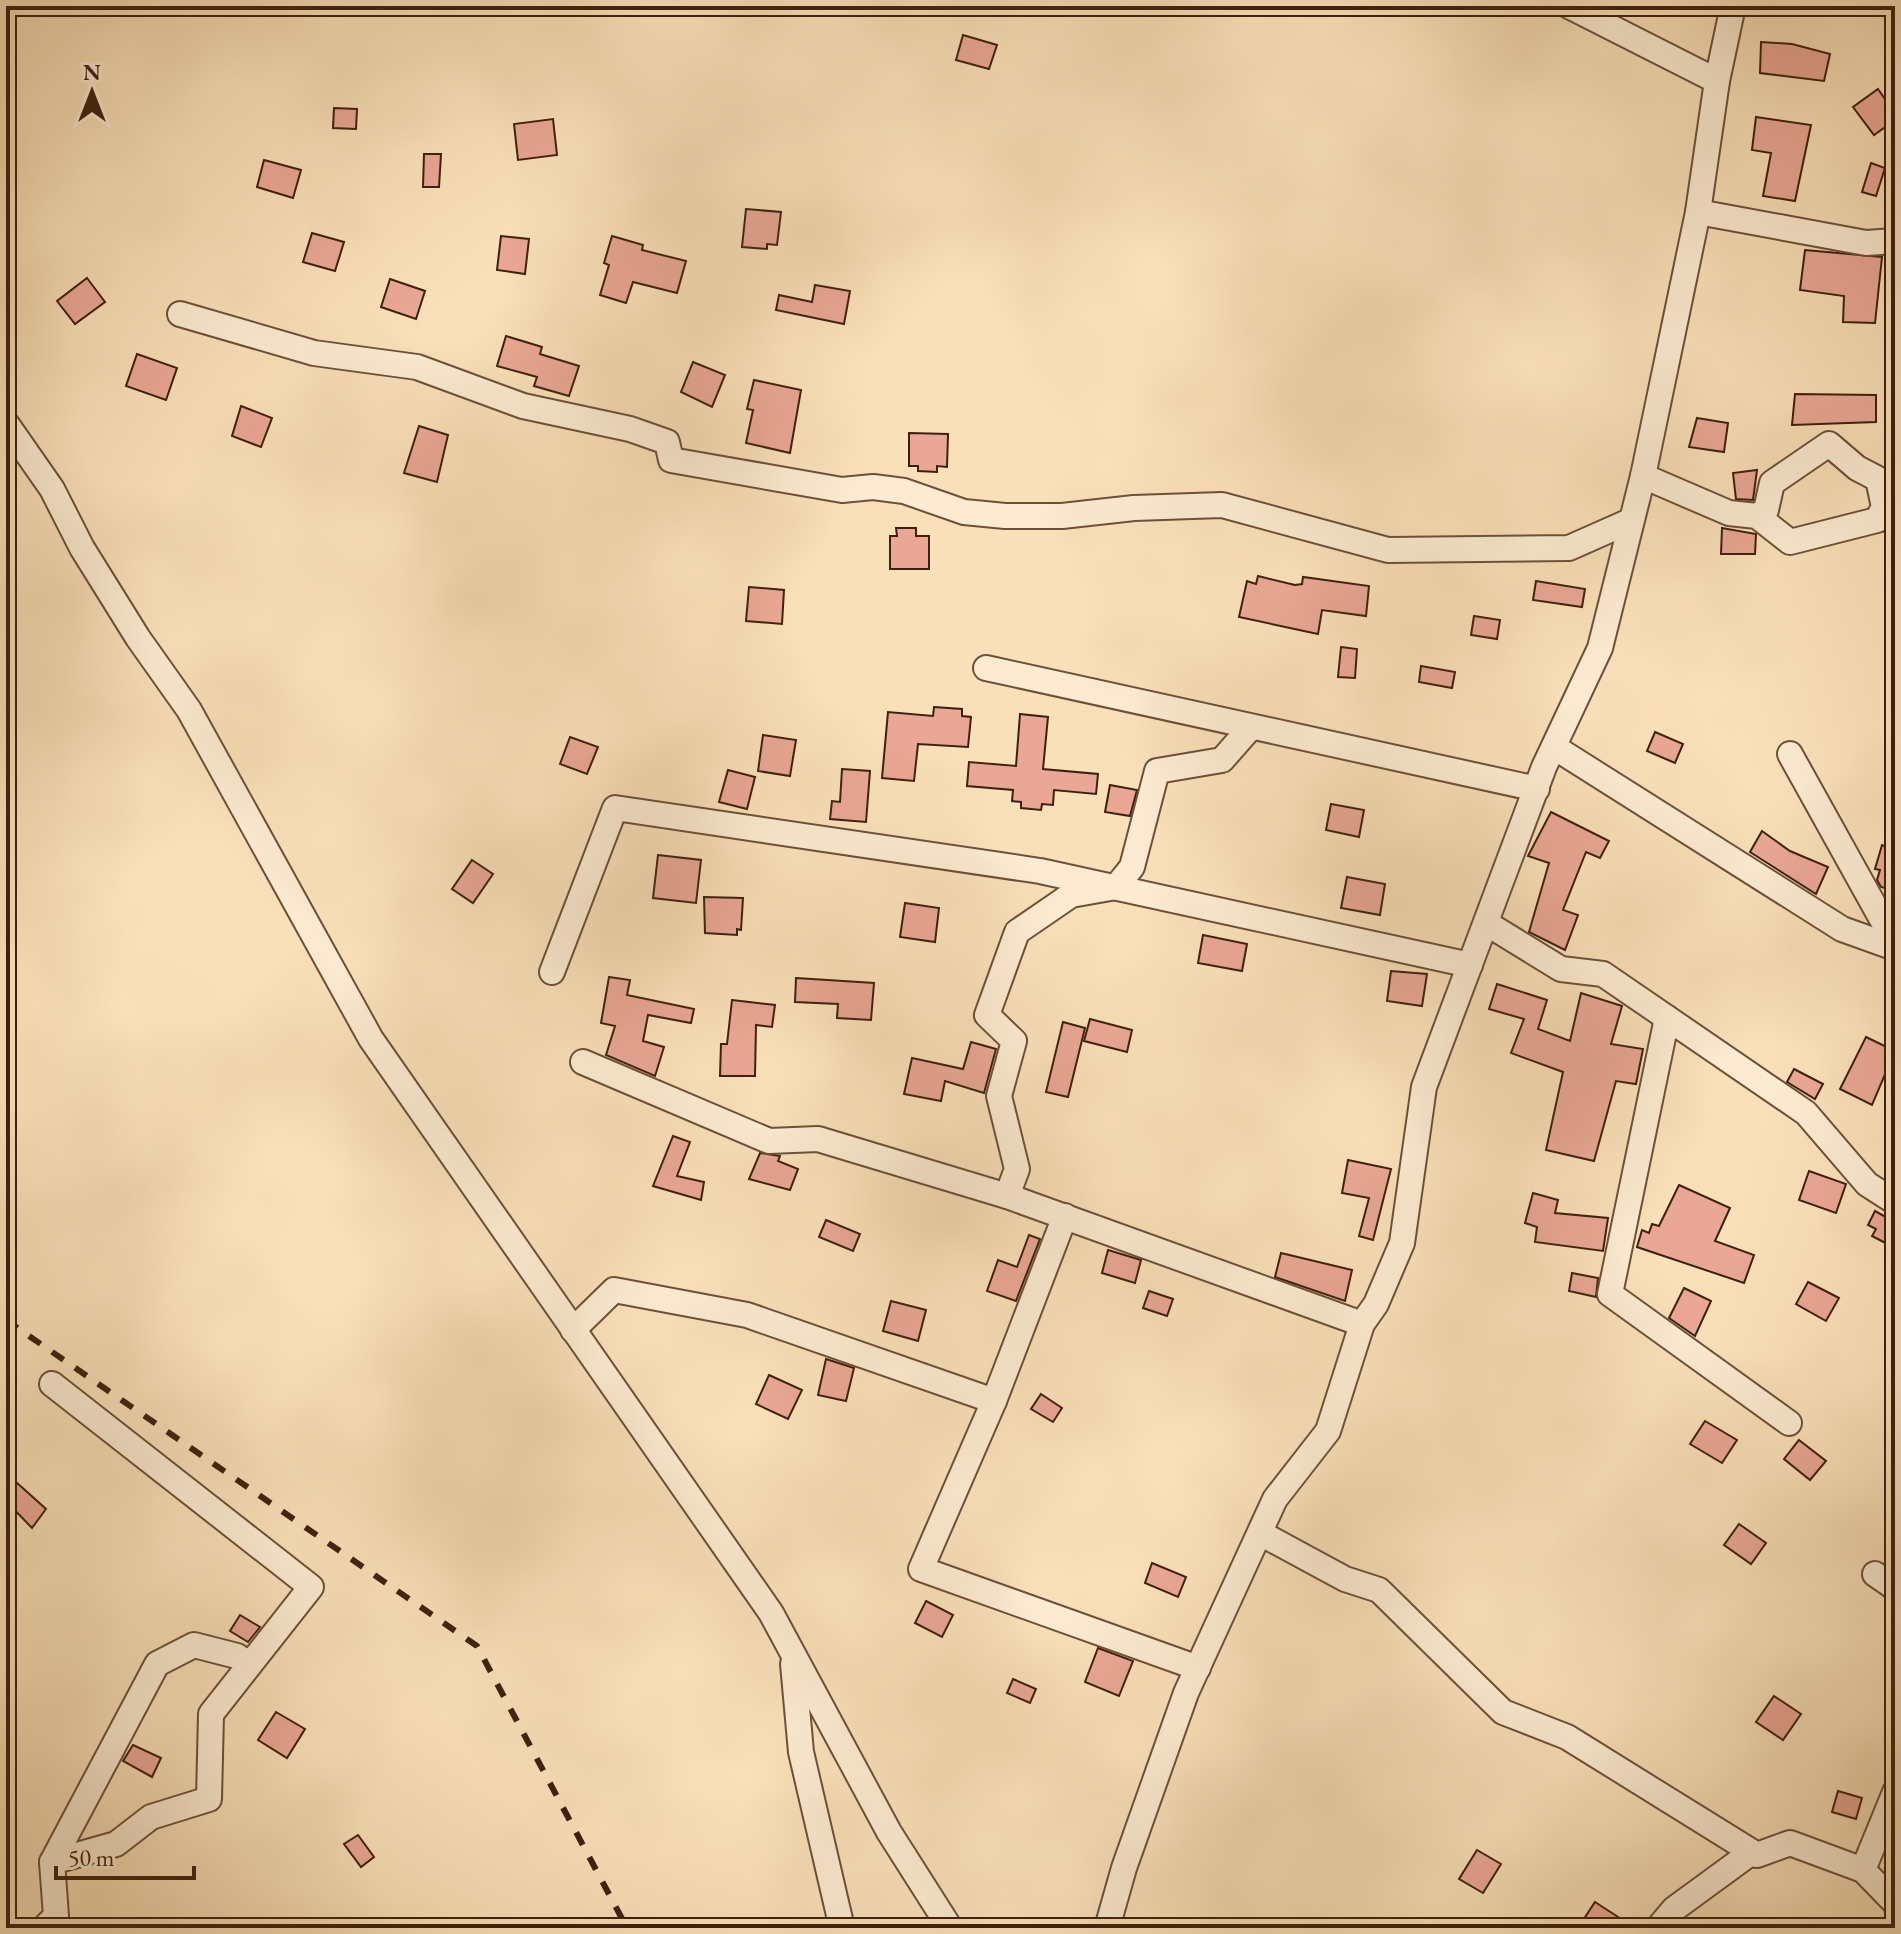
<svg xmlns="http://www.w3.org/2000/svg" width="1901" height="1934" viewBox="0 0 1901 1934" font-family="'EB Garamond',serif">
  <rect width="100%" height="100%" fill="#fae0b9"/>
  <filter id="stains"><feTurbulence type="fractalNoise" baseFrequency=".0025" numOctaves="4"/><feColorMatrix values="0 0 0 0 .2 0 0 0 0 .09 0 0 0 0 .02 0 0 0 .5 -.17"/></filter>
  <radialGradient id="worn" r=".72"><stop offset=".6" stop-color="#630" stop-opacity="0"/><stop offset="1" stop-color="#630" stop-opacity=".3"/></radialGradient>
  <g fill="#eaa795" stroke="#3e200e" stroke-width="2">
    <polygon points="963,35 997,45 989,69 956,60"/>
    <polygon points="1761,42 1792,44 1830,54 1824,81 1760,73"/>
    <polygon points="1878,89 1885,99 1895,92 1895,120 1874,135 1853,107"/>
    <polygon points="334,108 357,109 356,129 333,128"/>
    <polygon points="1756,117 1811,125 1795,201 1763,196 1771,153 1752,150"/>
    <polygon points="553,119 557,155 518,160 514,124"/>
    <polygon points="424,154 441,154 439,187 423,187"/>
    <polygon points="264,160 301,170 293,198 257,187"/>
    <polygon points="1871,163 1885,168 1876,196 1862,192"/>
    <polygon points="746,209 781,212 777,245 767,244 767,249 742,247"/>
    <polygon points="312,233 344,242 335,271 303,262"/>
    <polygon points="501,236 529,239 525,274 497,270"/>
    <polygon points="612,236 643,245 642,250 686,261 677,293 633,282 626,303 600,295 609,265 604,263"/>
    <polygon points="1805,250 1882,257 1875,323 1843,322 1844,296 1800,290"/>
    <polygon points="87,278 105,302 75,324 57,301"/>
    <polygon points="390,279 425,291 416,319 381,307"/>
    <polygon points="815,285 850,291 844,324 776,310 779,295 812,302"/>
    <polygon points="506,336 542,347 540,354 579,366 569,396 534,386 537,377 497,366"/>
    <polygon points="137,354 177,368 166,400 126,386"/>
    <polygon points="693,362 725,375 712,407 681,392"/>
    <polygon points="754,380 801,390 790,453 746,443 753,410 747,409"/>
    <polygon points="1795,394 1876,395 1876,422 1792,425"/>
    <polygon points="241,406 272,418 261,447 232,436"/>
    <polygon points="1697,418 1728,423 1724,452 1689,447"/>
    <polygon points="419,426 448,435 437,482 404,473"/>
    <polygon points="909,433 948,434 947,467 937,466 937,472 918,471 918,466 909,466"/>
    <polygon points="1757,470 1753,500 1736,499 1733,473"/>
    <polygon points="896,528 916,528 916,536 929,536 929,569 890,569 890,536 897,536"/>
    <polygon points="1722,528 1756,534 1755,554 1721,554"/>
    <polygon points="1258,576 1295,585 1302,584 1303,577 1369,586 1366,616 1322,610 1318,634 1239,617 1247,581 1256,584"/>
    <polygon points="1536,581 1585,589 1582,607 1533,600"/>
    <polygon points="749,587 784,590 782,624 746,621"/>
    <polygon points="1474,616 1500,620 1497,639 1471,635"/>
    <polygon points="1341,647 1357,649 1355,678 1338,677"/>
    <polygon points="1421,666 1455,672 1452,688 1419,682"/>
    <polygon points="934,707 962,709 962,716 971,717 968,747 918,744 914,781 882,778 888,712 933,716"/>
    <polygon points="1020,714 1048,717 1043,769 1098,774 1096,794 1054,790 1053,805 1042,804 1041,810 1021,808 1021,802 1012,801 1013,790 967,786 969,762 1016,766"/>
    <polygon points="1655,732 1683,744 1675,763 1647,751"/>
    <polygon points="763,735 796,740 790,776 758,771"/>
    <polygon points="570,737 598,747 587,774 560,764"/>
    <polygon points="842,769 870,771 866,822 830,819 832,801 840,802"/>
    <polygon points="728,770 755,777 747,809 719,802"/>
    <polygon points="1110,785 1137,790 1130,816 1105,812"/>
    <polygon points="1331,804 1364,810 1359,837 1326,830"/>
    <polygon points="1551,812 1609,841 1600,858 1586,852 1563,910 1578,915 1565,950 1529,932 1549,863 1528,856"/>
    <polygon points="1762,831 1790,851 1828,867 1816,894 1750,852"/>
    <polygon points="1891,834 1895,834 1895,891 1881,887 1877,880 1880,870 1875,869 1882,845 1887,847"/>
    <polygon points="658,855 701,860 696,903 653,898"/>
    <polygon points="472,860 493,874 473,903 452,889"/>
    <polygon points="1347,877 1385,884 1380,915 1341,908"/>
    <polygon points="704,897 743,898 741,930 737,929 737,935 705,933"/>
    <polygon points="905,903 939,908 935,942 900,937"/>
    <polygon points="1203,935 1247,944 1242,971 1198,963"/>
    <polygon points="1391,971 1427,974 1422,1006 1387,1001"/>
    <polygon points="609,977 630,980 627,995 694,1009 691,1023 648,1015 643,1041 664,1047 655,1076 606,1055 615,1026 601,1023"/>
    <polygon points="796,978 874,983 871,1020 837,1018 838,1004 795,1002"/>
    <polygon points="1497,984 1547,1000 1538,1029 1570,1041 1581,993 1622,1006 1611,1044 1643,1049 1636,1084 1616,1081 1594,1161 1546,1150 1563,1072 1511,1053 1524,1019 1489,1009"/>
    <polygon points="732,1000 775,1005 772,1027 756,1025 755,1076 720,1076 721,1044 727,1044"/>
    <polygon points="1090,1019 1132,1030 1127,1052 1084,1041"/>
    <polygon points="1063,1022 1085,1028 1068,1097 1046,1092"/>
    <polygon points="1866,1037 1895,1051 1872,1105 1840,1089"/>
    <polygon points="971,1042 996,1049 984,1093 945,1081 941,1101 904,1094 912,1058 963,1069"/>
    <polygon points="1794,1069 1823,1084 1815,1099 1787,1082"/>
    <polygon points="673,1136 690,1142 677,1176 704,1182 701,1200 653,1186"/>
    <polygon points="760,1153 780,1156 778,1161 798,1169 790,1190 749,1179"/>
    <polygon points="1348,1160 1391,1169 1373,1240 1359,1236 1369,1198 1342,1193"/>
    <polygon points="1809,1171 1846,1184 1836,1213 1799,1200"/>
    <polygon points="1679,1185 1730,1208 1715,1241 1754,1255 1744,1283 1637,1247 1642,1230 1649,1233 1652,1224 1659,1226"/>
    <polygon points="1533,1193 1558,1200 1555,1213 1608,1218 1603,1251 1535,1242 1537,1227 1525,1223"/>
    <polygon points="1875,1211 1895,1222 1895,1248 1872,1236 1876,1229 1868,1225"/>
    <polygon points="826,1220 860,1234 853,1251 819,1237"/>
    <polygon points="1029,1235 1040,1239 1016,1301 987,1291 998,1260 1017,1267"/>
    <polygon points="1108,1250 1141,1260 1135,1283 1102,1273"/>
    <polygon points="1281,1253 1352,1270 1345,1301 1275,1277"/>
    <polygon points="1572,1273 1598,1278 1596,1297 1569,1291"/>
    <polygon points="1808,1282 1839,1298 1826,1321 1796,1304"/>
    <polygon points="1684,1288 1711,1301 1695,1336 1669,1318"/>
    <polygon points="1149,1291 1173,1299 1167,1316 1143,1308"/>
    <polygon points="891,1301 926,1310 918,1341 883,1331"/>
    <polygon points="826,1359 854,1368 846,1401 818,1395"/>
    <polygon points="769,1375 802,1390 788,1419 756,1404"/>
    <polygon points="1041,1394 1062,1408 1053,1422 1031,1409"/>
    <polygon points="1705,1421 1737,1440 1722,1463 1690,1444"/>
    <polygon points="1799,1440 1826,1461 1810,1480 1784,1459"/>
    <polygon points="16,1482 46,1509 32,1528 6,1501"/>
    <polygon points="1739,1524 1766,1543 1751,1564 1724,1545"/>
    <polygon points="1152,1563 1186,1577 1178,1597 1145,1583"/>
    <polygon points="926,1601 953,1615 942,1637 915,1623"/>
    <polygon points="240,1615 260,1627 248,1642 230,1631"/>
    <polygon points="1098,1648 1133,1661 1119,1696 1085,1682"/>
    <polygon points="1013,1679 1036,1689 1030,1703 1007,1693"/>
    <polygon points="1774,1696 1801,1714 1783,1740 1756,1722"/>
    <polygon points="276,1712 305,1729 287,1758 258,1740"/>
    <polygon points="133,1745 161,1758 152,1777 123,1761"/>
    <polygon points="1838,1791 1862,1798 1856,1819 1832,1812"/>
    <polygon points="358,1835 374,1857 361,1867 344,1844"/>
    <polygon points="1477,1850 1501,1864 1483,1893 1459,1879"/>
    <polygon points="1595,1902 1635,1928 1578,1928"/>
  </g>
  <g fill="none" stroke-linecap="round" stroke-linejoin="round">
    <g stroke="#6d5039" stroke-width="28">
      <g id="minor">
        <polyline points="1569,6 1717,81"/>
        <polyline points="1698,212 1866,243 1895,241"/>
        <polyline points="180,314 314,353 417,367 523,406 630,429 667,442 671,460 842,490 873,487 904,491 964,512 1005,516 1062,516 1134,508 1222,505 1388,550 1569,548 1630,521"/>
        <polyline points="6,423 52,489 82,548 138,638 189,710 371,1039 771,1613 889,1832 950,1928"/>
        <polyline points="1643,476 1729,513 1757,516 1766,510 1772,483 1829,444 1857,468 1878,479 1884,507 1877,520 1790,542 1757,516"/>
        <polyline points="986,668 1537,789"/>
        <polyline points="1554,747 1842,929 1895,948"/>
        <polyline points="1790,754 1895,943"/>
        <polyline points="1486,923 1561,969 1603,974 1806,1113 1867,1184 1895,1202"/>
        <polyline points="552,972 615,808 1040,871 1470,965"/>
        <polyline points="1667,1018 1610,1294 1789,1423"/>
        <polyline points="583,1062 769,1141 818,1139 1007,1196 1362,1324"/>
        <polyline points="1007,1196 1017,1169 999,1096 1014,1041 987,1015 1017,932 1071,895 1116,887 1132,867 1157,771 1222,760 1251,727"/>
        <polyline points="1065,1216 994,1401 921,1569 1198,1668"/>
        <polyline points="573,1330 614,1290 747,1315 994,1401"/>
        <polyline points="52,1384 311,1587 211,1714 209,1799 151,1817 116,1844 52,1862"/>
        <polyline points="1260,1533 1345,1579 1379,1590 1503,1712 1567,1737 1757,1855 1790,1843 1863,1870 1895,1903"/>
        <polyline points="1875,1574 1895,1588"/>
        <polyline points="793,1664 801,1752 842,1928"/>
        <polyline points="1863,1870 1895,1792"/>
        <polyline points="44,1928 56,1916 52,1862 157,1664 194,1645 237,1656 249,1664"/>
        <polyline points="1107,1928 1124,1868 1186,1693 1275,1499 1328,1431 1362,1324 1376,1304 1402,1243 1424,1087 1544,767 1600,648 1643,476 1698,212 1717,81 1733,6"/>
        <polyline points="1658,1928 1674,1909 1752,1852"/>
      </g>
    </g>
    <use href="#minor" stroke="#fcebd2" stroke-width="24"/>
    <polyline stroke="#3e200e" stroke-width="6" stroke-dasharray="14 14" stroke-linecap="butt" points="6,1320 477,1646 627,1928"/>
  </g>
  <rect width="1901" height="1934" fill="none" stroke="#fae0b9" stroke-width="32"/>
  <rect x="8" y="8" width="1885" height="1918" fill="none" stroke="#3e200e" stroke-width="4"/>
  <rect x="16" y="16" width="1869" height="1902" fill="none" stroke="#3e200e" stroke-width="2"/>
  <g transform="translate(92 92)" stroke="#fcebd2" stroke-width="6" paint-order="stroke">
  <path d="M0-6L14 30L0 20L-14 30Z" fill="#3e200e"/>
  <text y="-12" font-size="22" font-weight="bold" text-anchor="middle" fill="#3e200e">N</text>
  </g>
  <path d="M56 1866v12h138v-12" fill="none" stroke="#3e200e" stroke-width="4"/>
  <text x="68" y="1866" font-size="24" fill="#3e200e" stroke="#fcebd2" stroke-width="6" paint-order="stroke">50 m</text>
  <rect width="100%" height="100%" filter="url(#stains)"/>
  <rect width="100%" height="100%" fill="url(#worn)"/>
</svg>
